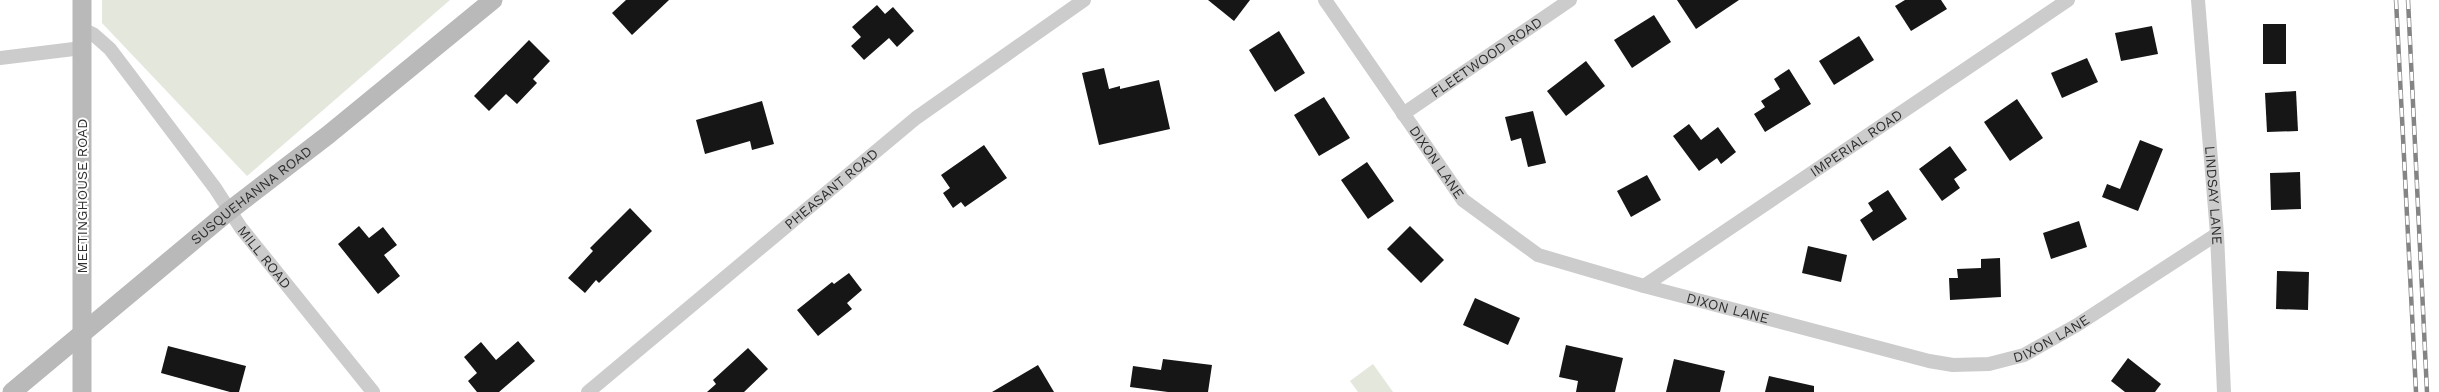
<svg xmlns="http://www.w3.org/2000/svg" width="2439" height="392" viewBox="0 0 2439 392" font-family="'Work Sans',sans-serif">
  <rect width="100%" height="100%" fill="#fff"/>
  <g fill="#e3e7dc">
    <polygon points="102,0 450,0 247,176 102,23"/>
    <polygon points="1373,364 1393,392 1358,392 1350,381"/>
  </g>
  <g fill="#161616">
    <polygon points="626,0 669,0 632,35 612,13"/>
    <polygon points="1208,0 1250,0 1234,21"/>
    <polygon points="1677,0 1739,0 1696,29"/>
    <polygon points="1905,0 1941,0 1947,9 1911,31 1895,6"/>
    <polygon points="877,5 885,14 893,7 914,31 897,47 889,38 864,60 851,46 861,37 852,27"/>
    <polygon points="1654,15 1671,42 1632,68 1614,40"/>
    <rect x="2263" y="24" width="23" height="40"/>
    <polygon points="2152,26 2158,54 2121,61 2115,33"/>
    <polygon points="1279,31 1305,73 1275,92 1249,50"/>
    <polygon points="1859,36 1874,60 1834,85 1819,61"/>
    <polygon points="529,40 550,61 533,79 537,83 517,104 506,94 489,111 474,96"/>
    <polygon points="2087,58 2098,82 2062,98 2051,73"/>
    <polygon points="1586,61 1605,86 1566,116 1547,91"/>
    <polygon points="1104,68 1109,89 1120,86 1120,89 1159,80 1170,129 1099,145 1082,73"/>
    <polygon points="1789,69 1811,104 1765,132 1754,114 1765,107 1761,101 1780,89 1774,79"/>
    <polygon points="2296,91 2298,131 2267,132 2265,93"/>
    <polygon points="1324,97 1350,138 1319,156 1294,115"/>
    <polygon points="2017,99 2043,138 2010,161 1984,122"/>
    <polygon points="762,101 774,144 752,150 750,141 705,154 696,120"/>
    <polygon points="1533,111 1546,163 1528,167 1521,138 1511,141 1505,117"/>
    <polygon points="1689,124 1701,140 1718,127 1736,152 1721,164 1717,158 1699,171 1673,136"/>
    <polygon points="2140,140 2163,149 2138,211 2102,197 2107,184 2120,189"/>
    <polygon points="984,145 1007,178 965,207 961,202 953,208 943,193 950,188 941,175"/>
    <polygon points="1950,146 1967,170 1954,179 1960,188 1942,201 1919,169"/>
    <polygon points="1367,162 1394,201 1368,219 1341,180"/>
    <polygon points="2300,172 2301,209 2271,210 2270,173"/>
    <polygon points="1647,175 1661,200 1631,217 1617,191"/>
    <polygon points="1888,190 1907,219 1873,241 1860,220 1873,211 1868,203"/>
    <polygon points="630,208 652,231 599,283 596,280 585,293 568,278 593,251 590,248"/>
    <polygon points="2079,221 2087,247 2051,259 2043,233"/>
    <polygon points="359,226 369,238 383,227 397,245 384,255 400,276 378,294 338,244"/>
    <polygon points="1410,226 1444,260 1421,283 1387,249"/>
    <polygon points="1808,246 1847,255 1841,282 1802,273"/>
    <polygon points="2000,258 2001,297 1950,300 1949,278 1958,278 1957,269 1981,268 1981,259"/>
    <polygon points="2277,271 2309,272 2308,310 2276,309"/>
    <polygon points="849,273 862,290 847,303 852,309 818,336 797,310 832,282 834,284"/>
    <polygon points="1475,298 1520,318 1508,345 1463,325"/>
    <polygon points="518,341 535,361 499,392 477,392 468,381 477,373 464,357 481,342 496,360"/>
    <polygon points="1566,345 1623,358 1615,392 1576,392 1578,381 1559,377"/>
    <polygon points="168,346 246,366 239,392 230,392 161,373"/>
    <polygon points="748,348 768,369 744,392 707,392 716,384 713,380"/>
    <polygon points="2128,358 2161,384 2155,392 2125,392 2111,381"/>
    <polygon points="1163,359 1212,365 1208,392 1168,392 1130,387 1133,366 1161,370"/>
    <polygon points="1674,359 1725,371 1720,392 1666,392"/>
    <polygon points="1038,365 1054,392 992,392"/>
    <polygon points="1769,376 1814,386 1814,392 1765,392"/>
  </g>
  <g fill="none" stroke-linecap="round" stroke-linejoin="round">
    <g stroke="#ccc" stroke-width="14">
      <path id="s1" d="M 1325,0 L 1463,200 L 1538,255 L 1644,286 L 1929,361 L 1953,365 L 1989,364 L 2024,355 L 2077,325 L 2217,234"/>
      <path id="s2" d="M 2198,0 L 2217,234 L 2224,392"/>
      <path id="s3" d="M 82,29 L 93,34 L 110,49 L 215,188 L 241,228 L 373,392"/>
      <polyline points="0,58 82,48"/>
      <path id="s4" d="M 1403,114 L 1570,0"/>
      <path id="s5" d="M 1644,286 L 2068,0"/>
      <path id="s6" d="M 588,392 L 916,118 L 1084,0"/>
    </g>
    <g stroke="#b9b9b9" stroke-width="19">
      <path id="s7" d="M 12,392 L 229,211 L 328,135 L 493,0"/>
      <polyline points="82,392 82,0"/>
    </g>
    <g stroke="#848484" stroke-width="4.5">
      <g id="rail">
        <polyline points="2396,0 2416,392"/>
        <polyline points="2408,0 2427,392"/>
      </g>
    </g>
    <use href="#rail" stroke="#fff" stroke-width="3" stroke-dasharray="9" stroke-linecap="butt"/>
  </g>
  <g text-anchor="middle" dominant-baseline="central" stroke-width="4" stroke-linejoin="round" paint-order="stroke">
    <g font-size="14" fill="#2f2f2f" stroke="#fff">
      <text stroke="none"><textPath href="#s4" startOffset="101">FLEETWOOD ROAD</textPath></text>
      <text stroke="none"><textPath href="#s5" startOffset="256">IMPERIAL ROAD</textPath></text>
      <text stroke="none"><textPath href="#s1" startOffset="197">DIXON LANE</textPath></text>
      <text stroke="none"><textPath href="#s6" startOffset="317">PHEASANT ROAD</textPath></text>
      <text stroke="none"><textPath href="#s7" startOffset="310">SUSQUEHANNA ROAD</textPath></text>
      <text transform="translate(82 196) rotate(-90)">MEETINGHOUSE ROAD</text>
      <text stroke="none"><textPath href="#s2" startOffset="196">LINDSAY LANE</textPath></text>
      <text stroke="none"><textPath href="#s3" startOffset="294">MILL ROAD</textPath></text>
      <text stroke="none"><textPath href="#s1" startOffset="533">DIXON LANE</textPath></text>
      <text stroke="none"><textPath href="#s1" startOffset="869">DIXON LANE</textPath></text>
    </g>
  </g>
</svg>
